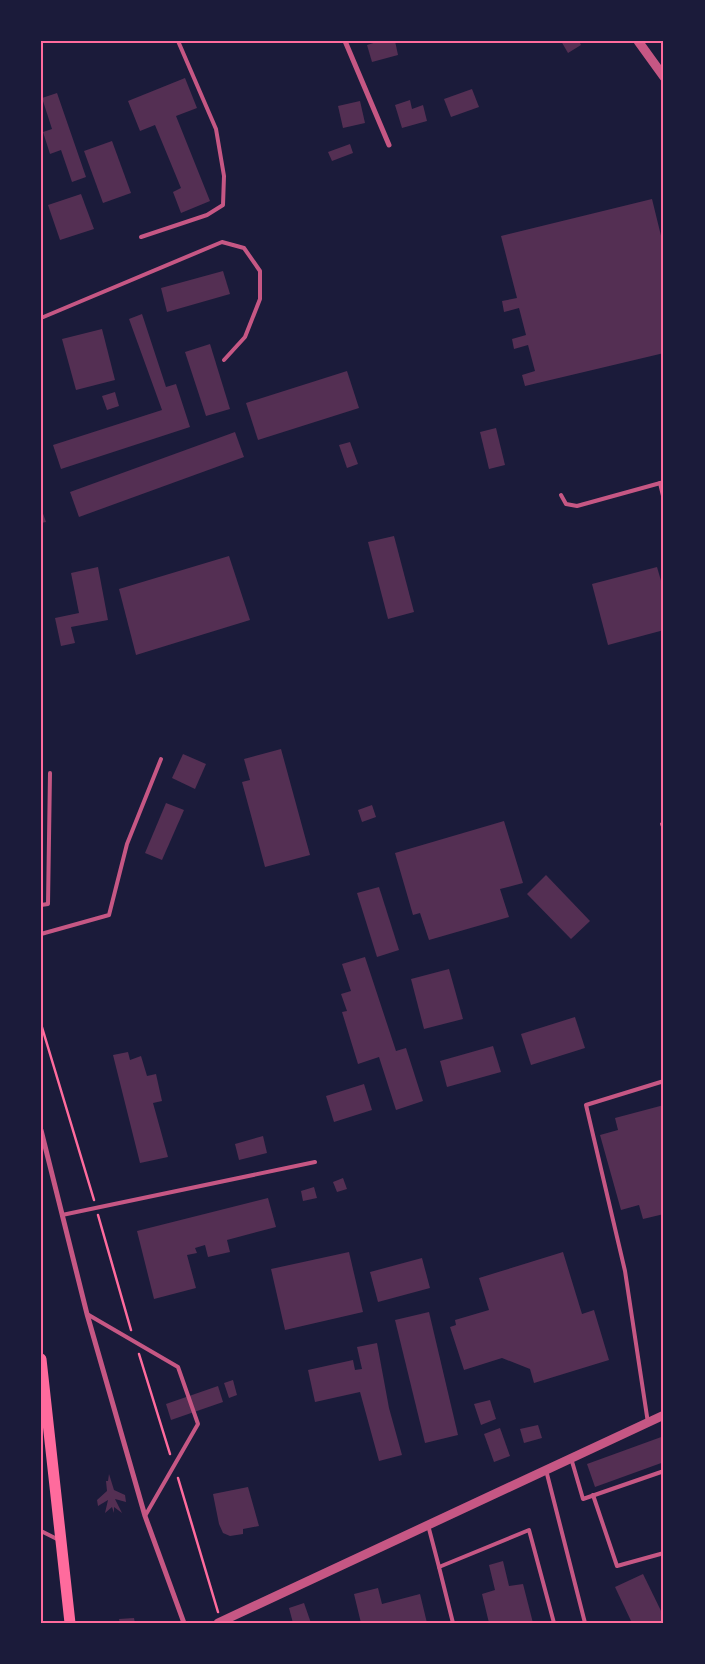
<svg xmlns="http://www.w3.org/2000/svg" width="705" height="1664" viewBox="0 0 705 1664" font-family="Mulish,sans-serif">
  <rect width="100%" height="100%" fill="#1b1b3a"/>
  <g fill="#542f53">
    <polygon points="380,41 395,41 398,55 372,62 367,45"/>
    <polygon points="561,41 579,41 581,45 568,53"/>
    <polygon points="185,78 197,108 176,116 210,201 181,213 173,192 181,188 155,125 140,131 128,101"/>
    <polygon points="472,89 479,107 451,117 444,99"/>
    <polygon points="57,93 86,177 72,182 61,150 50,154 43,132 52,129 42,98"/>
    <polygon points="410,100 412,109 423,105 427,121 402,128 395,105"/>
    <polygon points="360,101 365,123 343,128 338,106"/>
    <polygon points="112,141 131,193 103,203 84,151"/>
    <polygon points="350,144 353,153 332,161 328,152"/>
    <polygon points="81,194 94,229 60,240 48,205"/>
    <polygon points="652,199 664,248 664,353 525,386 522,375 535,371 528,345 514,349 512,339 526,335 519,308 504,312 502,301 517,298 501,236"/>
    <polygon points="223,271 230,294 167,312 161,288"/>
    <polygon points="142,314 166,387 176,384 190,427 61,469 53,445 162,410 129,319"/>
    <polygon points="102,329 115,380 76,390 62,339"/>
    <polygon points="210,344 230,409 206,416 185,352"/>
    <polygon points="347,371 359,408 258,440 246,403"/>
    <polygon points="115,392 119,406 107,410 102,396"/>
    <polygon points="496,428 505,465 489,469 480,432"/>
    <polygon points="235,432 244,457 79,517 70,492"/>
    <polygon points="350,442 358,464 347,468 339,445"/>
    <polygon points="41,508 46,522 41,523"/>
    <polygon points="394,536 414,612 388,619 368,542"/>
    <polygon points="229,556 250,620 136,655 119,589"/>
    <polygon points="98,567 108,620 71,627 75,643 61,646 55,618 79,613 71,573"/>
    <polygon points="657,567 664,591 664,630 608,645 592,584"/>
    <polygon points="281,749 310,855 265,867 242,782 250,780 244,759"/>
    <polygon points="183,754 206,764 195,789 172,778"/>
    <polygon points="166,803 184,810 162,860 145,853"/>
    <polygon points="372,805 376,817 362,822 358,810"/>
    <polygon points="504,821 523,883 500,889 509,917 429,940 420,913 413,915 395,853"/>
    <polygon points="546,875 590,921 571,939 527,894"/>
    <polygon points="379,887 399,950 377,957 357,893"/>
    <polygon points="365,957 396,1051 406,1048 423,1101 396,1110 379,1057 358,1064 342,1012 347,1011 341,994 351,991 342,964"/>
    <polygon points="449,969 463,1019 424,1029 411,979"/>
    <polygon points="575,1017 585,1048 531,1065 521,1034"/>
    <polygon points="493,1046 501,1072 447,1087 440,1061"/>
    <polygon points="128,1052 130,1060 141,1056 147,1076 156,1074 162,1101 153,1103 168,1157 140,1163 113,1055"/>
    <polygon points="364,1084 372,1110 334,1122 326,1096"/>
    <polygon points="664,1105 664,1214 643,1219 639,1205 621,1210 600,1135 618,1130 615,1118"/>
    <polygon points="263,1136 267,1153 239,1160 235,1144"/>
    <polygon points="343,1178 347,1189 337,1192 333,1182"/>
    <polygon points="314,1187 317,1198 303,1201 301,1191"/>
    <polygon points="268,1198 276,1227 227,1240 230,1252 208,1257 205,1245 195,1248 197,1253 187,1255 196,1288 154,1299 137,1231"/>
    <polygon points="349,1252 363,1312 285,1330 271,1269"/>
    <polygon points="563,1252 582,1314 594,1310 609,1360 534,1383 530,1369 502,1358 464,1370 450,1327 456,1325 455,1320 489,1310 479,1278"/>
    <polygon points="422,1258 430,1288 378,1302 370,1272"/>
    <polygon points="429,1312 458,1435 425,1443 395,1320"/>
    <polygon points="377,1343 389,1408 402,1455 379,1461 360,1392 315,1402 308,1370 353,1360 355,1370 362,1369 357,1347"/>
    <polygon points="233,1380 237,1395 229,1398 224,1383"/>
    <polygon points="218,1386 223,1402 171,1420 166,1404"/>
    <polygon points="490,1400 496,1419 481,1425 474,1404"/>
    <polygon points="538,1425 542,1438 524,1443 520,1429"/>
    <polygon points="500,1428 510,1456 494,1462 484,1434"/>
    <polygon points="664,1436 664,1462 595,1487 587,1464"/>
    <polygon points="109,1474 114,1490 125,1495 126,1502 115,1499 122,1513 114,1507 114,1513 112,1507 105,1513 108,1500 98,1506 97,1500 107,1491 106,1481 108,1481"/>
    <polygon points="248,1487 259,1526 243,1529 243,1534 230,1536 223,1533 219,1524 213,1494"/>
    <polygon points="503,1561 509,1586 523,1584 533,1623 489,1623 482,1594 495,1590 489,1565"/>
    <polygon points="643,1574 664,1617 664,1623 632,1623 615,1587"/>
    <polygon points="378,1588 382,1604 420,1594 427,1623 361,1623 354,1594"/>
    <polygon points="304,1603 311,1623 293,1623 289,1608"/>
    <polygon points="134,1618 135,1623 120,1623 119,1619"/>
  </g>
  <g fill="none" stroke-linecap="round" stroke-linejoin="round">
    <g stroke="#ff6b9d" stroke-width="2.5">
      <polyline points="41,1024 94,1200"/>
      <polyline points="98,1215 131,1330"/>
      <polyline points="139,1354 170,1454"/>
      <polyline points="178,1478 218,1612"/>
    </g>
    <g stroke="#c65784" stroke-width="4">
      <polyline points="141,237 207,215 223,205 224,176 216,129 178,41"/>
      <polyline points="41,318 222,242 244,248 260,271 260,299 245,337 224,360"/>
      <polyline points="660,483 664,500"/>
      <polyline points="561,495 566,504 577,506 664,482"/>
      <polyline points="664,823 662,824 664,828"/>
      <polyline points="41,905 48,904 50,773"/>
      <polyline points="41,934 109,915 127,844 161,759"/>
      <polyline points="62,1215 315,1162"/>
      <polyline points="87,1314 178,1367 198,1424 145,1516"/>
      <polyline points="648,1423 625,1271 586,1105 664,1081"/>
      <polyline points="571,1458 583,1499 664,1471"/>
      <polyline points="546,1470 585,1623"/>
      <polyline points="593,1495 617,1566 664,1553"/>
      <polyline points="428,1525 439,1567"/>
      <polyline points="41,1531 59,1540"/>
      <polyline points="453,1623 439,1567 529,1530 554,1623"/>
    </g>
    <g stroke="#c65784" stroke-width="5">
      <polyline points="345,41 389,145"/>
      <polyline points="41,1130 87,1314 145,1516 184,1623"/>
    </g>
    <g stroke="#c65784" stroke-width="9">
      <polyline points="638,41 664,77"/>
      <polyline points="218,1623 664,1415"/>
    </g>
    <polyline stroke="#ff6b9d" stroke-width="11" points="41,1359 70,1623"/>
  </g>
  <rect width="705" height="1664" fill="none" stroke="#1b1b3a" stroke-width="85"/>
  <rect x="42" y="42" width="620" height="1580" fill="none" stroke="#ff6b9d" stroke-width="2"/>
</svg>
